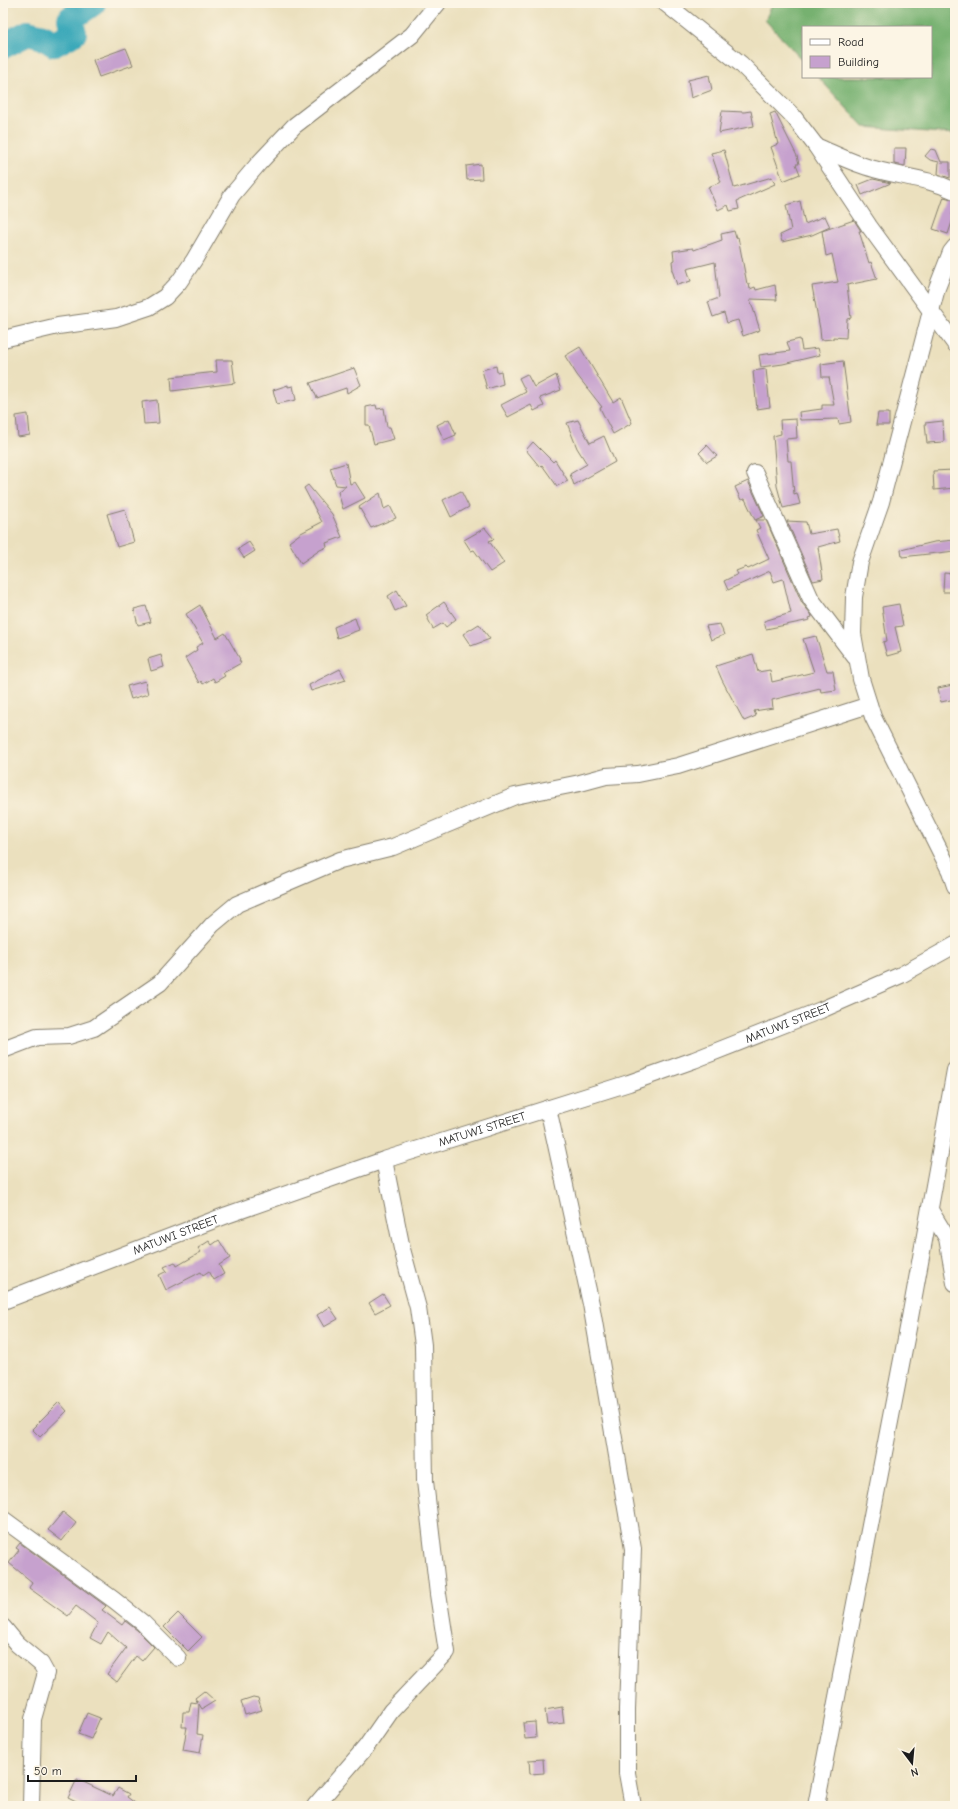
<svg xmlns="http://www.w3.org/2000/svg" width="958" height="1809" viewBox="0 0 958 1809" font-family="'Comic Neue',sans-serif">
  <rect width="100%" height="100%" fill="#fcf5e5"/>
  <filter id="ink" filterUnits="userSpaceOnUse"><feTurbulence type="fractalNoise" baseFrequency=".025" numOctaves="2"/><feDisplacementMap in="SourceGraphic" scale="8" xChannelSelector="R" yChannelSelector="G"/><feConvolveMatrix kernelMatrix="1 2 1 2 8 2 1 2 1" color-interpolation-filters="sRGB"/></filter>
  <filter id="wash" filterUnits="userSpaceOnUse"><feTurbulence type="fractalNoise" baseFrequency=".012" numOctaves="4" result="noise"/><feDisplacementMap in="SourceGraphic" scale="16" xChannelSelector="R" yChannelSelector="G"/><feGaussianBlur stdDeviation="0.9" result="paint"/><feColorMatrix in="noise" values="0 0 0 0 0 0 0 0 0 0 0 0 0 0 0 0 0 1.4 0 .05"/><feComposite in="paint" operator="in"/></filter>
  <g filter="url(#wash)">
    <rect width="100%" height="100%" fill="#ebe0be"/>
    <polygon fill="#76b170" stroke="#496646" points="773,3 955,3 955,134 864,127 818,77 931,77 931,27 803,27 803,61 765,20"/>
    <g fill="none" stroke-linecap="round" stroke-linejoin="round">
      <polyline stroke="#3ba9b9" stroke-width="26" points="3,46 28,33 43,37 54,44 74,33 70,19 93,3"/>
    </g>
    <g id="blocks">
      <g fill="#c6a1ce">
        <polygon points="126,48 133,65 99,77 93,60"/>
        <polygon points="709,75 712,90 691,98 688,80"/>
        <polygon points="722,111 744,112 751,111 754,126 719,133"/>
        <polygon points="775,112 797,156 799,164 796,164 800,174 783,181 771,147 778,144 770,114"/>
        <polygon points="894,148 906,148 905,166 894,164"/>
        <polygon points="931,149 936,150 941,162 950,162 950,178 938,174 939,162 930,160 925,156"/>
        <polygon points="724,150 734,188 772,177 775,184 737,201 739,209 730,211 728,205 718,210 708,187 721,182 711,153"/>
        <polygon points="481,164 482,179 467,180 466,166"/>
        <polygon points="873,179 891,183 862,195 858,185"/>
        <polygon points="944,197 955,200 952,215 954,216 948,234 933,229"/>
        <polygon points="800,201 805,224 825,216 830,227 812,235 782,242 780,235 791,230 786,205"/>
        <polygon points="854,220 861,231 859,231 869,263 871,262 877,279 847,285 851,318 847,319 846,338 833,337 833,339 821,340 820,329 812,286 838,282 832,254 826,256 822,231"/>
        <polygon points="734,231 736,238 738,237 747,284 749,284 750,289 755,287 756,290 775,285 777,300 750,299 760,330 743,336 738,320 727,323 724,313 713,317 708,302 719,298 715,262 687,269 691,281 677,285 672,270 673,270 672,261 674,260 673,251 693,248 694,250 722,240 721,234"/>
        <polygon points="800,339 802,350 818,348 820,355 783,364 761,367 759,355 790,351 787,342"/>
        <polygon points="580,347 613,402 621,397 632,423 613,434 600,408 602,407 577,375 565,356"/>
        <polygon points="216,360 232,360 235,383 172,391 171,377 217,372"/>
        <polygon points="843,361 851,422 839,424 838,419 800,420 799,412 822,409 822,405 834,405 829,377 822,377 821,364"/>
        <polygon points="496,366 497,372 501,371 503,384 487,389 482,370"/>
        <polygon points="354,368 361,385 347,393 346,388 317,398 310,383"/>
        <polygon points="766,369 770,407 757,409 753,371"/>
        <polygon points="527,374 534,387 556,375 561,390 540,398 544,406 534,411 531,405 508,417 501,405 526,392 519,378"/>
        <polygon points="288,385 288,387 293,386 296,400 277,404 273,390"/>
        <polygon points="157,400 159,423 144,424 142,402"/>
        <polygon points="376,405 377,409 384,408 387,427 390,427 394,439 374,444 369,425 366,425 366,407"/>
        <polygon points="878,413 889,413 889,425 876,425"/>
        <polygon points="28,414 30,435 18,437 16,416"/>
        <polygon points="449,419 456,435 444,440 437,425"/>
        <polygon points="796,419 797,438 786,439 788,461 791,461 794,494 797,493 800,504 783,508 777,486 773,436 781,434 780,420"/>
        <polygon points="578,420 590,443 604,436 615,462 574,485 570,474 587,464 577,448 567,423"/>
        <polygon points="943,421 944,442 927,443 925,423"/>
        <polygon points="533,442 553,462 555,460 568,481 557,486 542,465 540,467 526,450"/>
        <polygon points="707,445 717,456 707,462 699,453"/>
        <polygon points="346,463 350,484 355,482 365,498 343,509 338,492 346,486 336,485 330,468"/>
        <polygon points="954,470 955,488 934,490 933,471"/>
        <polygon points="748,481 764,516 755,520 745,499 741,500 735,487"/>
        <polygon points="308,485 332,514 342,537 326,543 327,547 320,550 301,563 289,542 301,533 322,522 304,488"/>
        <polygon points="461,491 469,507 451,517 443,500"/>
        <polygon points="380,493 384,509 390,506 396,518 371,528 359,507"/>
        <polygon points="125,509 134,542 117,547 107,514"/>
        <polygon points="756,520 766,520 802,603 811,614 812,617 809,618 810,620 766,629 764,621 791,613 783,579 774,582 770,571 728,590 724,581 738,574 736,571 746,567 748,569 769,559 756,530 760,528"/>
        <polygon points="787,521 806,522 809,534 837,529 840,541 818,547 823,579 813,581"/>
        <polygon points="485,528 494,539 489,541 504,563 490,572 474,550 471,551 464,540"/>
        <polygon points="955,540 955,551 902,557 901,550 934,542"/>
        <polygon points="249,542 255,551 244,558 238,549"/>
        <polygon points="944,573 955,574 955,592 943,592"/>
        <polygon points="397,590 406,606 395,611 388,596"/>
        <polygon points="444,602 456,619 446,627 443,623 433,629 426,615"/>
        <polygon points="899,604 903,626 895,627 901,652 887,656 883,642 887,641 882,607"/>
        <polygon points="200,605 217,638 225,633 240,659 239,660 241,663 223,673 225,676 215,682 213,678 203,684 201,681 199,683 185,658 197,650 196,647 203,643 186,614"/>
        <polygon points="146,606 151,622 138,625 134,609"/>
        <polygon points="355,618 359,630 337,638 334,627"/>
        <polygon points="479,624 490,639 471,646 463,634"/>
        <polygon points="720,624 724,635 711,640 706,626"/>
        <polygon points="816,636 827,671 833,671 836,690 821,692 820,688 772,700 773,708 754,711 756,716 744,721 722,680 716,666 753,654 758,672 770,670 772,682 814,672 803,639"/>
        <polygon points="161,655 164,667 151,671 148,659"/>
        <polygon points="340,669 346,680 311,691 309,685"/>
        <polygon points="145,681 148,694 131,699 127,686"/>
        <polygon points="953,685 955,699 941,702 938,688"/>
        <polygon points="219,1240 230,1258 219,1265 224,1274 214,1280 209,1271 203,1275 201,1272 166,1290 159,1275 167,1271 164,1267 175,1262 177,1266 201,1252 198,1248 209,1241 212,1245"/>
        <polygon points="383,1294 390,1305 375,1313 369,1303"/>
        <polygon points="330,1307 338,1319 324,1327 317,1315"/>
        <polygon points="59,1402 67,1411 40,1437 32,1429"/>
        <polygon points="63,1512 76,1523 62,1541 48,1530"/>
        <polygon points="20,1543 106,1606 102,1610 122,1625 125,1621 137,1630 154,1647 142,1661 136,1656 117,1682 107,1674 126,1648 108,1632 101,1644 90,1638 98,1623 76,1606 68,1616 29,1588 32,1582 9,1563 19,1550 16,1548"/>
        <polygon points="178,1613 202,1637 188,1651 164,1627"/>
        <polygon points="204,1691 215,1701 202,1709 199,1704 197,1734 203,1735 200,1753 183,1750 187,1727 182,1727 183,1712 189,1712 191,1702 198,1703 195,1698"/>
        <polygon points="253,1697 258,1698 262,1710 245,1715 241,1701"/>
        <polygon points="562,1707 564,1723 547,1725 545,1710"/>
        <polygon points="87,1713 100,1718 91,1739 78,1734"/>
        <polygon points="535,1722 536,1738 525,1739 523,1723"/>
        <polygon points="543,1759 544,1773 530,1774 529,1760"/>
        <polygon points="77,1779 113,1796 118,1788 129,1794 127,1797 139,1806 84,1806 68,1798"/>
      </g>
    </g>
  </g>
  <g filter="url(#ink)">
    <use href="#blocks" fill-opacity="0" stroke="#847e6d" stroke-width="1"/>
    <g fill="none" stroke-linecap="round" stroke-linejoin="round">
      <g stroke="#847e6d" stroke-width="18">
        <g id="street">
          <polyline points="665,3 741,64 793,116 816,146 869,226 955,344"/>
          <path d="M 816,146 C 835,154 854,164 874,169 C 902,177 928,178 955,191"/>
          <polyline points="955,247 951,252 937,288 881,502 860,562 854,597 853,634 861,679 873,717 950,871 955,886"/>
          <polyline points="3,339 58,326 116,318 149,307 165,297 179,282 194,260 232,195 259,163 294,126 412,35 438,3"/>
          <polyline points="755,473 811,599 855,657"/>
          <polyline points="3,1050 37,1037 69,1036 94,1028 160,983 213,924 237,904 340,860 393,847 515,796 580,783 606,776 638,774 678,766 869,705"/>
          <polyline points="548,1108 591,1304 633,1549 627,1709 627,1773 633,1806"/>
          <polyline points="930,1210 947,1238 955,1283"/>
          <path id="s1" d="M 3,1301 L 227,1215 L 384,1160 L 629,1083 L 694,1060 L 821,1010 L 901,975 L 955,945"/>
          <polyline points="3,1519 114,1600 143,1623 178,1658"/>
          <polyline points="3,1627 17,1644 41,1664 46,1673 33,1719 31,1806"/>
          <polyline points="315,1806 366,1747 391,1711 447,1652 438,1594 425,1481 423,1345 418,1308 402,1249 384,1160"/>
          <polyline points="816,1806 909,1323 955,1070"/>
        </g>
      </g>
      <use href="#street" stroke="#fff" stroke-width="16"/>
    </g>
  </g>
  <g text-anchor="middle" dominant-baseline="central" stroke-width="3" stroke-linejoin="round" paint-order="stroke">
    <g font-size="12" fill="#1c1c1c" stroke="#fcf5e5">
      <text stroke="none"><textPath href="#s1" startOffset="833">MATUWI STREET</textPath></text>
      <text stroke="none"><textPath href="#s1" startOffset="509">MATUWI STREET</textPath></text>
      <text stroke="none"><textPath href="#s1" startOffset="185">MATUWI STREET</textPath></text>
    </g>
  </g>
  <rect width="958" height="1809" fill="none" stroke="#fcf5e5" stroke-width="16"/>
  <rect x="802" y="26" width="130" height="52" fill="#fcf5e5" stroke="#a29e95"/>
  <rect x="810" y="39" width="20" height="6" fill="#ffffff" stroke="#a29e95"/>
  <text x="838" y="46" font-size="12" fill="#1c1c1c">Road</text>
  <rect x="810" y="56" width="20" height="12" fill="#c6a1ce" stroke="#a29e95"/>
  <text x="838" y="66" font-size="12" fill="#1c1c1c">Building</text>
  <g transform="translate(912 1763) rotate(164)" stroke="#fcf5e5" stroke-width="3" paint-order="stroke">
  <path d="M0-3L7 15L0 10L-7 15Z" fill="#1c1c1c"/>
  <text y="-6" font-size="11" font-weight="bold" text-anchor="middle" fill="#1c1c1c">N</text>
  </g>
  <path d="M28 1775v6h108v-6" fill="none" stroke="#1c1c1c" stroke-width="2"/>
  <text x="34" y="1775" font-size="12" fill="#1c1c1c" stroke="#fcf5e5" stroke-width="3" paint-order="stroke">50 m</text>
</svg>
